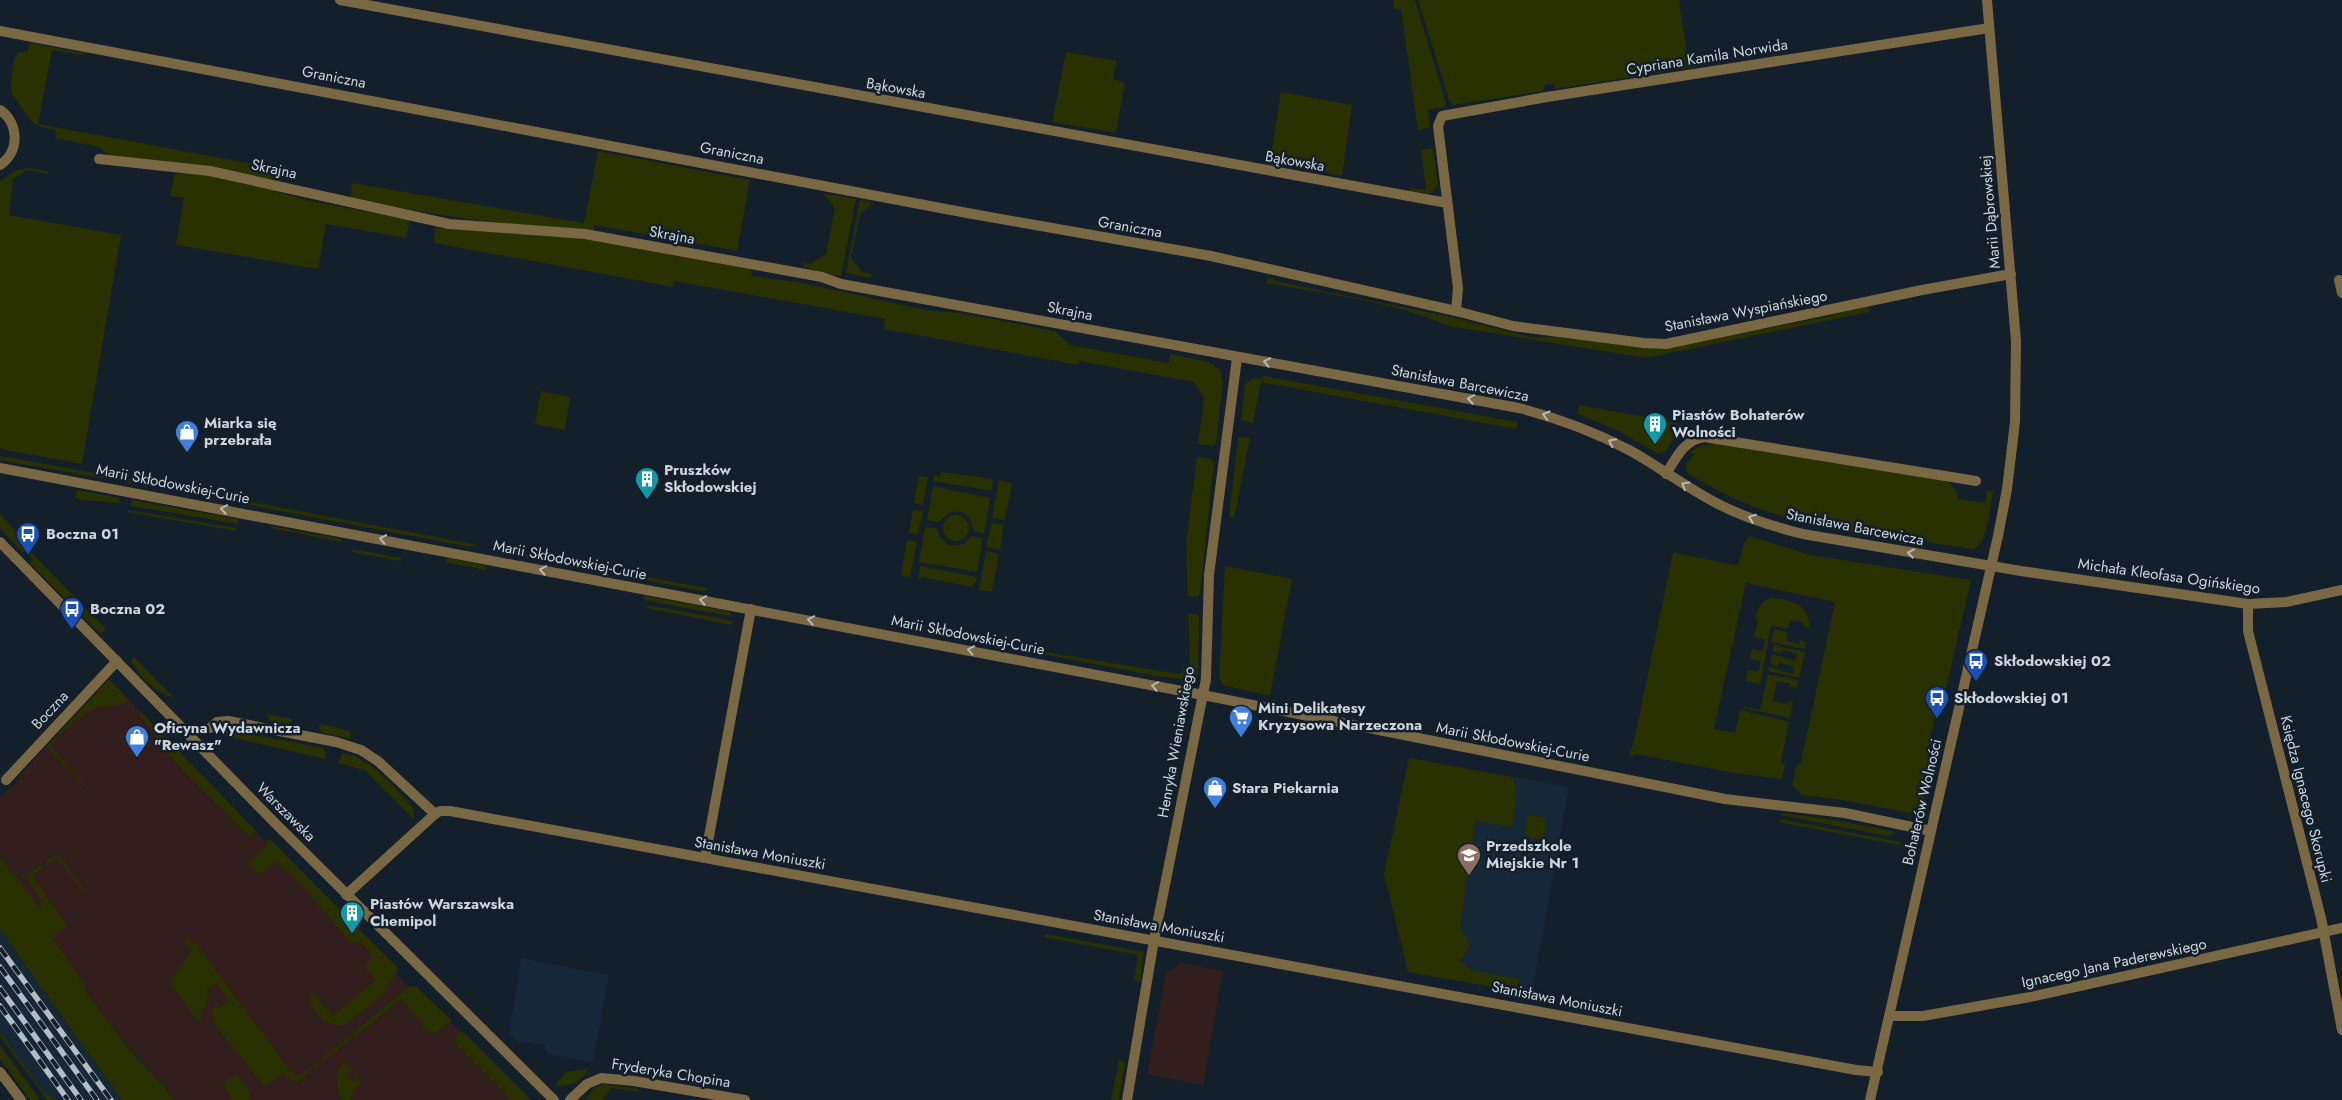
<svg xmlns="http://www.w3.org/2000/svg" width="2342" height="1100" viewBox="0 0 2342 1100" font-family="Jost,sans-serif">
  <rect width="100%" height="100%" fill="#131f2a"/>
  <g fill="#162737">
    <polygon points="1409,758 1569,787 1532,994 1408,972 1384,874"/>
    <polygon points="0,930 122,1100 56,1100 43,1091 0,1032"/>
    <polygon points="521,958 609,975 593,1062 548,1054 548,1051 545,1050 545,1045 519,1042 509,1035"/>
  </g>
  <g fill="#321f1d">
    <polygon points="109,679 266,842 351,926 350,928 358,936 360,935 395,969 397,975 409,987 415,988 529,1100 176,1100 117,1034 0,871 0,797 19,779 20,775"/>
    <polygon points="1182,963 1223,971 1203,1085 1147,1074 1166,973"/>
  </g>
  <g fill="#293100">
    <polygon points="1394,0 1414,0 1416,3 1446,103 1444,107 1428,110 1430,127 1418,130 1401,10 1393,8"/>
    <polygon points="1418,0 1679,0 1688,61 1693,61 1695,67 1554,89 1555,83 1545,85 1543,91 1453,105 1449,100"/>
    <polygon points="29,43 85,53 84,55 52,50 38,124 285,170 280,181 220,169 110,156 98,147 55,138 56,130 41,127 32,122 12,94 11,81 14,59 18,53 28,51"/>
    <polygon points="1066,52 1117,61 1113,79 1125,83 1116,133 1052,122"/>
    <polygon points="1281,92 1352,105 1342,176 1270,162"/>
    <polygon points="1433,148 1438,183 1434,191 1430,193 1410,192 1410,188 1426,190 1421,150"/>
    <path d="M 598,151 L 750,180 L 737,251 L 594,225 L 593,232 C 560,225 527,226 494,222 C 445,217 398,208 350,197 L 352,183 L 584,223 Z"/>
    <polygon points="28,168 48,171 48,174 27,170 13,179 9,215 121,235 82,464 0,449 0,181 15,171"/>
    <polygon points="188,173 213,175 272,187 277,192 311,201 410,220 406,238 326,224 318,269 176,245 184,198 170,196 175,174"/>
    <polygon points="824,194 856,199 841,276 824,273 803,266 803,263 811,264 826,254 835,208"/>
    <polygon points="860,200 875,203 860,213 851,258 862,272 871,274 871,278 846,273"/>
    <polygon points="435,228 592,239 751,268 752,276 803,283 926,310 960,313 1055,331 1070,345 1168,363 1171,354 1209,362 1220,370 1223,383 1216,443 1213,446 1198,444 1204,399 1194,382 1079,361 1078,365 884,329 885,319 674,281 673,287 434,243"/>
    <path d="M 1268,276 L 1275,281 L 1451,317 L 1530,337 L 1557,337 L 1657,349 L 1820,318 L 1868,306 L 1869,312 L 1646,358 L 1449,326 C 1394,302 1326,294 1267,283 Z"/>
    <polygon points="1263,376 1518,422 1516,429 1261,382 1253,423 1241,420 1245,384 1254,378 1263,379"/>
    <polygon points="541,391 570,397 565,430 535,424"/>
    <polygon points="1579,405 1682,424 1666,451 1658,454 1617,430 1578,414"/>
    <polygon points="1238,437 1250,438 1234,518 1229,517"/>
    <path d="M 1715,444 L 1947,481 L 1956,490 L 1958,499 L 1985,503 L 1987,490 L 1993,492 C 1990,505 1988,545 1973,549 C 1905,538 1832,534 1766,511 C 1738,502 1712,488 1687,473 L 1686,464 L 1694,455 L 1689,452 L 1700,446 Z"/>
    <polygon points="0,456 12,458 209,494 209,497 0,460"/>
    <polygon points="1197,457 1211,459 1214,462 1200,594 1197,597 1188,596 1186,544"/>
    <polygon points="941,472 993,479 992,491 933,481 934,475 940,476"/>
    <polygon points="919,476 928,477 923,505 914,503"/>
    <polygon points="999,480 1012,483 1005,520 992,518"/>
    <path d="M 933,486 L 990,498 L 984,534 L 973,531 C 972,509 952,505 939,522 L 927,520 Z"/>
    <polygon points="77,490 119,498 119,503 82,500 75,497"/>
    <polygon points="222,497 241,500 478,545 470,547 222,500"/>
    <polygon points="132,500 238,519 238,524 131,506"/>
    <polygon points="128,510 236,528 236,531 128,512"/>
    <polygon points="913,510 923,511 918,534 909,533"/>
    <polygon points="0,514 29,545 27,548 77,599 67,601 30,563 33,559 25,550 22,553 0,528"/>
    <circle cx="956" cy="528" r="13"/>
    <polygon points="992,523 1004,525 1000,550 986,547"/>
    <polygon points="271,526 341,539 342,542 271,528"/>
    <path d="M 925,527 L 938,529 L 939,535 L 948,545 C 958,546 965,546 971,536 L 983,538 L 977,572 L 919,562 Z"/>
    <polygon points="1749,536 1810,555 1971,580 1945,693 1939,698 1927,753 1931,766 1923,805 1918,811 1910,813 1848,801 1802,795 1792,785 1796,767 1801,762 1835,602 1746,583 1714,729 1735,733 1740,710 1789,722 1781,762 1785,765 1782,779 1734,773 1636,754 1629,757 1636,732 1673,552 1738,566 1744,543"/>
    <polygon points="907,540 917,542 910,577 901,576"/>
    <polygon points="352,549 401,558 401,561 351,552"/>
    <polygon points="502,549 710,589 702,591 508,554"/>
    <polygon points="986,551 999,554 992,592 979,590"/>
    <polygon points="447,558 484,565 486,567 485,570 445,562"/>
    <polygon points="920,566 977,577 975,584 973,583 972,587 922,577 918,579"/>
    <polygon points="1225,566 1292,579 1270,696 1223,685 1219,677"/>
    <polygon points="645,596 728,611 734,617 644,600"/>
    <path d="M 1770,598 C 1789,599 1811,604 1809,628 L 1804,627 L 1804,623 L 1790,620 L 1788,629 L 1771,626 L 1760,684 L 1745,681 L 1748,670 L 1758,672 L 1761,661 L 1750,659 L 1752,649 L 1763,651 L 1765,640 L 1754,637 L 1758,621 L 1755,620 C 1757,610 1759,603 1770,598 Z"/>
    <polygon points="648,605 733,621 732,625 647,608"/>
    <polygon points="83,606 106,629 101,634 82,616"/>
    <polygon points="1188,614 1197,614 1199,617 1198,674 1190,680 1156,676 1027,651 1027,649 1179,674 1190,666"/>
    <polygon points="1774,629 1788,632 1786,641 1799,644 1800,640 1806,642 1805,649 1771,642"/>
    <polygon points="1774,645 1805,652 1799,678 1768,671 1769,667 1793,674 1794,666 1779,663 1778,666 1770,664 1772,654 1795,661 1797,654 1782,650 1781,653 1772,651"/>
    <path d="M 134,657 L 173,697 C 157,695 137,675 131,660 Z"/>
    <polygon points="1768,674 1798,680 1796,688 1790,687 1791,684 1777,681 1773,701 1786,704 1787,701 1793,702 1790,718 1743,708 1743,706 1760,710"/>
    <path d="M 109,679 L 129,701 C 119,708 110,704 99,707 C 81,713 62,731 50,746 L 109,811 L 46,747 Z"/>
    <polygon points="139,711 140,711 256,831 248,836 173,760 141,717"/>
    <polygon points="266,714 292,719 291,724 271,722"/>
    <polygon points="320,724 351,731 350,739 323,733 319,728"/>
    <polygon points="229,730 323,748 326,752 325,759 221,735"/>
    <path d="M 343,753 C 373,759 393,787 414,808 L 414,820 L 366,771 L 338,763 Z"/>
    <path d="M 1409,758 L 1511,777 C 1522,791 1514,811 1512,827 L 1475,821 L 1460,929 C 1471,940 1472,951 1459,960 L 1471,970 L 1519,979 L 1516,991 L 1408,972 L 1384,874 Z"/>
    <polygon points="1782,813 1836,820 1896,832 1888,836 1780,815"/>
    <polygon points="1528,814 1546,818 1544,840 1524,836"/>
    <polygon points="1779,819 1900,842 1904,846 1779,822"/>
    <polygon points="270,839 398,968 384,994 344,1025 334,1025 323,1021 310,1004 311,993 312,992 333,1016 375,980 365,967 372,955 359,941 352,944 349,941 302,885 276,861 259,875 248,863 269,843 265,841"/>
    <polygon points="56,855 61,857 84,889 83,892 58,858 48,864 46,861"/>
    <polygon points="0,857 39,907 42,905 42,902 26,876 41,865 43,868 32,876 67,926 52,937 86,987 85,990 125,1044 176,1100 122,1100 0,930"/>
    <polygon points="1045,934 1144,952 1140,982 1134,981 1138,955 1044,937"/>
    <polygon points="183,938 194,941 289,1069 297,1076 311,1068 409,987 416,986 452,1021 437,1032 429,1032 401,999 297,1082 290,1081 283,1073 264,1086 213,1022 212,1012 216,1003 220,1008 230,1001 216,983 206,990 209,994 199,1023 171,983 172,978 192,951"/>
    <polygon points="462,1031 531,1100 512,1100 452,1040"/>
    <polygon points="0,1032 43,1091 56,1100 47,1100 0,1036"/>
    <polygon points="0,1045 40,1100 30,1100 0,1059"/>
    <polygon points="1119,1059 1125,1063 1119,1100 1111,1100"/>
    <polygon points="345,1062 352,1071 346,1076 352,1082 357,1077 361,1082 354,1089 350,1100 342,1100 338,1089 338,1070"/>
    <path d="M 588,1069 C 584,1081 566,1089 555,1085 L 566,1072 Z"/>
    <polygon points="236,1074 250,1091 251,1100 233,1100 222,1084"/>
    <polygon points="603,1084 638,1089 639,1092 611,1088 602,1100 586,1100 593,1089"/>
  </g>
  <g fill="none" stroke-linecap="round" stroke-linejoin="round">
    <g stroke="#7a6744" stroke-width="10">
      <polyline points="340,0 1447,203"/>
      <polyline points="0,31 967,213 1211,256 1456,311 1513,326 1644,343 1666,344 1922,290 2011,274"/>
      <path d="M 99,159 L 210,171 L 449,224 L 585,234 L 822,277 L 841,284 L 1519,408 C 1557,418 1593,431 1629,450 C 1660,467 1688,489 1720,505 C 1746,518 1775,527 1803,534 L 2021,571 L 2248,604 L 2286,602 L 2342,590"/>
      <polyline points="2339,280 2342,293"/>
      <polyline points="1456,311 1458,288 1438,126 1442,116 1547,97 1989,28"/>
      <polyline points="0,468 1203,695 1725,799 1845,813 1931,831"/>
      <path d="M 1666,474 C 1676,458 1684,440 1704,437 L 1976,481"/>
      <polyline points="2248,604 2248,631 2321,918 2342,1030"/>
      <polyline points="210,728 217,722 228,721 336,742 361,750 379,762 435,814"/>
      <polyline points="6,780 117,661"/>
      <polyline points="705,858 751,609"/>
      <polyline points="346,895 435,814 440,811 450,811 1856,1070 1878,1072"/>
      <polyline points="1890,1016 1923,1016 2030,997 2342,928"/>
      <polyline points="570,1100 587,1084 601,1078 634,1081 745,1100"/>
      <polyline points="1127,1100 1154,940 1206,679 1209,575 1237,358"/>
    </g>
    <g stroke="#7a6744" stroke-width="10">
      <path d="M 0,110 C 19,123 20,152 0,165"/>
      <polyline points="0,542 274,822 554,1100"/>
      <polyline points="0,1072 21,1100"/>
      <polyline points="1870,1100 1998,536 2007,489 2015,422 2016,341 1987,0"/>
    </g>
    <g stroke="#b4bdc5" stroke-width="5.5">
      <g id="rail">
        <polyline points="0,948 111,1100"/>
        <polyline points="0,967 97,1100"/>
        <polyline points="0,988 81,1100"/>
        <polyline points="0,1006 68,1100"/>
      </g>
    </g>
    <use href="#rail" stroke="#131f2a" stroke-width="4" stroke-dasharray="11" stroke-linecap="butt"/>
  </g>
  <defs><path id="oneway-chevron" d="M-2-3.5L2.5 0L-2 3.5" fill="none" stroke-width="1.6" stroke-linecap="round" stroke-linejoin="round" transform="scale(1.25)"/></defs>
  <g stroke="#b8b9b6">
    <use href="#oneway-chevron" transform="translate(1267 362) rotate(-169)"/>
    <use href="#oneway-chevron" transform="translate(1471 399) rotate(-170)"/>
    <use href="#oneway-chevron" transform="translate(1546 415) rotate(-164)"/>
    <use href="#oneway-chevron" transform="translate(1612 442) rotate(-153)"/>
    <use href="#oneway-chevron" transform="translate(1685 485) rotate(-149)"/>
    <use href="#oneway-chevron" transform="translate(224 509) rotate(-169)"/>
    <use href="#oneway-chevron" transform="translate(1752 518) rotate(-159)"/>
    <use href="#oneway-chevron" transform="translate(383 539) rotate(-169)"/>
    <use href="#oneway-chevron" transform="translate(1911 553) rotate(-171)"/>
    <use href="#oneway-chevron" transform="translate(543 570) rotate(-169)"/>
    <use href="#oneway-chevron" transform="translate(703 600) rotate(-169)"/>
    <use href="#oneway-chevron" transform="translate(811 620) rotate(-169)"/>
    <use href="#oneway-chevron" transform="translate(971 650) rotate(-169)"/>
    <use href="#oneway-chevron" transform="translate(1155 686) rotate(-169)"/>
  </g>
  <defs>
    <g id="building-pin" transform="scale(1.25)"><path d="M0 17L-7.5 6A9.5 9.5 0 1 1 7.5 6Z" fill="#0f9aa8" stroke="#131f2a"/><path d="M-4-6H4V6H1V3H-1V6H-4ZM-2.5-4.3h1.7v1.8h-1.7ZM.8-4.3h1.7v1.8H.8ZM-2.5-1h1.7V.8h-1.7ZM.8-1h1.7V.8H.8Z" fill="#fff"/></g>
    <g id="shop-pin" transform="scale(1.25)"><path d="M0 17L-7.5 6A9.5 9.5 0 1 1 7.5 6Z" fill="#3f7fe0" stroke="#131f2a"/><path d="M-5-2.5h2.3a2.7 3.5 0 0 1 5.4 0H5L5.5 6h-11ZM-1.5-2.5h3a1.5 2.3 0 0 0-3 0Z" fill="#fff"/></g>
    <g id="bus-pin" transform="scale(1.25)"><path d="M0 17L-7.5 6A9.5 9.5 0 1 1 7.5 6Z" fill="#1a4fb4" stroke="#131f2a"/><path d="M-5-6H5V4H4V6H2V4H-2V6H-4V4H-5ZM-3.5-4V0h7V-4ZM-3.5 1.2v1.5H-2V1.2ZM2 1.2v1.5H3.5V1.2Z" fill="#fff"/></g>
    <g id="supermarket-pin" transform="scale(1.25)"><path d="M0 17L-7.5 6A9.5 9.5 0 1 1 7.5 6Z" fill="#3f7fe0" stroke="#131f2a"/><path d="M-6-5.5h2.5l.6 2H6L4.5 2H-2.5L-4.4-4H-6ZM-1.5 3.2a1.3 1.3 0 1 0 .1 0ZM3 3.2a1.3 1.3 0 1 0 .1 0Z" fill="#fff"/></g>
    <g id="school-pin" transform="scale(1.25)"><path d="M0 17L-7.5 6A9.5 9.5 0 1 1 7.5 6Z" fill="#8d6e63" stroke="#131f2a"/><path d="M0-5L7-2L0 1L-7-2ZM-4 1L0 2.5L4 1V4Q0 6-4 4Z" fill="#fff"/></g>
  </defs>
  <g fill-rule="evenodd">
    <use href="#building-pin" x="1655" y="424"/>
    <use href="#shop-pin" x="187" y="432"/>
    <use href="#building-pin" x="647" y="479"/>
    <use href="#bus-pin" x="28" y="534"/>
    <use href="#bus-pin" x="72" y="609"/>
    <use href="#bus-pin" x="1976" y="661"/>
    <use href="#bus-pin" x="1937" y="698"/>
    <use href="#supermarket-pin" x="1241" y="717"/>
    <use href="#shop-pin" x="137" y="737"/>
    <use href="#shop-pin" x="1215" y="788"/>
    <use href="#school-pin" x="1469" y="855"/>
    <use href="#building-pin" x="352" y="913"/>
  </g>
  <g text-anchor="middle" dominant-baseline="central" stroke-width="5" stroke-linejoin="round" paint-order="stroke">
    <g font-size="15" fill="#ccd4dc" stroke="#131f2a">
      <text transform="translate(1707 57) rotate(-9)">Cypriana Kamila Norwida</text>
      <text transform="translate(334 77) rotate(11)">Graniczna</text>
      <text transform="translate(896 88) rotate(10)">Bąkowska</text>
      <text transform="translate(732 153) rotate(11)">Graniczna</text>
      <text transform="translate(1295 161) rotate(10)">Bąkowska</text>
      <text transform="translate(274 169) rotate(12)">Skrajna</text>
      <text transform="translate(1990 212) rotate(-95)">Marii Dąbrowskiej</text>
      <text transform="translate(1130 227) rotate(10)">Graniczna</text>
      <text transform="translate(672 235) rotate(10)">Skrajna</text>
      <text transform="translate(1070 311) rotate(11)">Skrajna</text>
      <text transform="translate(1746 311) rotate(-11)">Stanisława Wyspiańskiego</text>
      <text transform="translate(1460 383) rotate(11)">Stanisława Barcewicza</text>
      <text transform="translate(173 484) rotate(11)">Marii Skłodowskiej-Curie</text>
      <text transform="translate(1855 527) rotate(11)">Stanisława Barcewicza</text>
      <text transform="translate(570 560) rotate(11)">Marii Skłodowskiej-Curie</text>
      <text transform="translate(2169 576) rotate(8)">Michała Kleofasa Ogińskiego</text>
      <text transform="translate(968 635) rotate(11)">Marii Skłodowskiej-Curie</text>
      <text transform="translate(50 710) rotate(-47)">Boczna</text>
      <text transform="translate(1176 742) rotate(-80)">Henryka Wieniawskiego</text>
      <text transform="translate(1513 742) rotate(11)">Marii Skłodowskiej-Curie</text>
      <text transform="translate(2306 799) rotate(76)">Księdza Ignacego Skorupki</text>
      <text transform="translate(1922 802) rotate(-77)">Bohaterów Wolności</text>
      <text transform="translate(286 812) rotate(45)">Warszawska</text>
      <text transform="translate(760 853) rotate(10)">Stanisława Moniuszki</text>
      <text transform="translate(1159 926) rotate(10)">Stanisława Moniuszki</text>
      <text transform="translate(2114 963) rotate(-12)">Ignacego Jana Paderewskiego</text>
      <text transform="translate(1557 999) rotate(11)">Stanisława Moniuszki</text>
      <text transform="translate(671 1073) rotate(9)">Fryderyka Chopina</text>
    </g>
    <g font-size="15" font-weight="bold" fill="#ccd4dc" stroke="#131f2a" text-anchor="start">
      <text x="1672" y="415">Piastów Bohaterów<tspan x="1672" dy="17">Wolności</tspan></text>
      <text x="204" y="423">Miarka się<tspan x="204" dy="17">przebrała</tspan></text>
      <text x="664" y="470">Pruszków<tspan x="664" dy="17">Skłodowskiej</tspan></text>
      <text x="46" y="534">Boczna 01</text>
      <text x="90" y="609">Boczna 02</text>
      <text x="1994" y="661">Skłodowskiej 02</text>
      <text x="1954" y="698">Skłodowskiej 01</text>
      <text x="1258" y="708">Mini Delikatesy<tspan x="1258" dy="17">Kryzysowa Narzeczona</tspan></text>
      <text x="154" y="728">Oficyna Wydawnicza<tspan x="154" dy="17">"Rewasz"</tspan></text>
      <text x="1232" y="788">Stara Piekarnia</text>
      <text x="1486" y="846">Przedszkole<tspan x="1486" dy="17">Miejskie Nr 1</tspan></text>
      <text x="370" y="904">Piastów Warszawska<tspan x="370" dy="17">Chemipol</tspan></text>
    </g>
  </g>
</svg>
